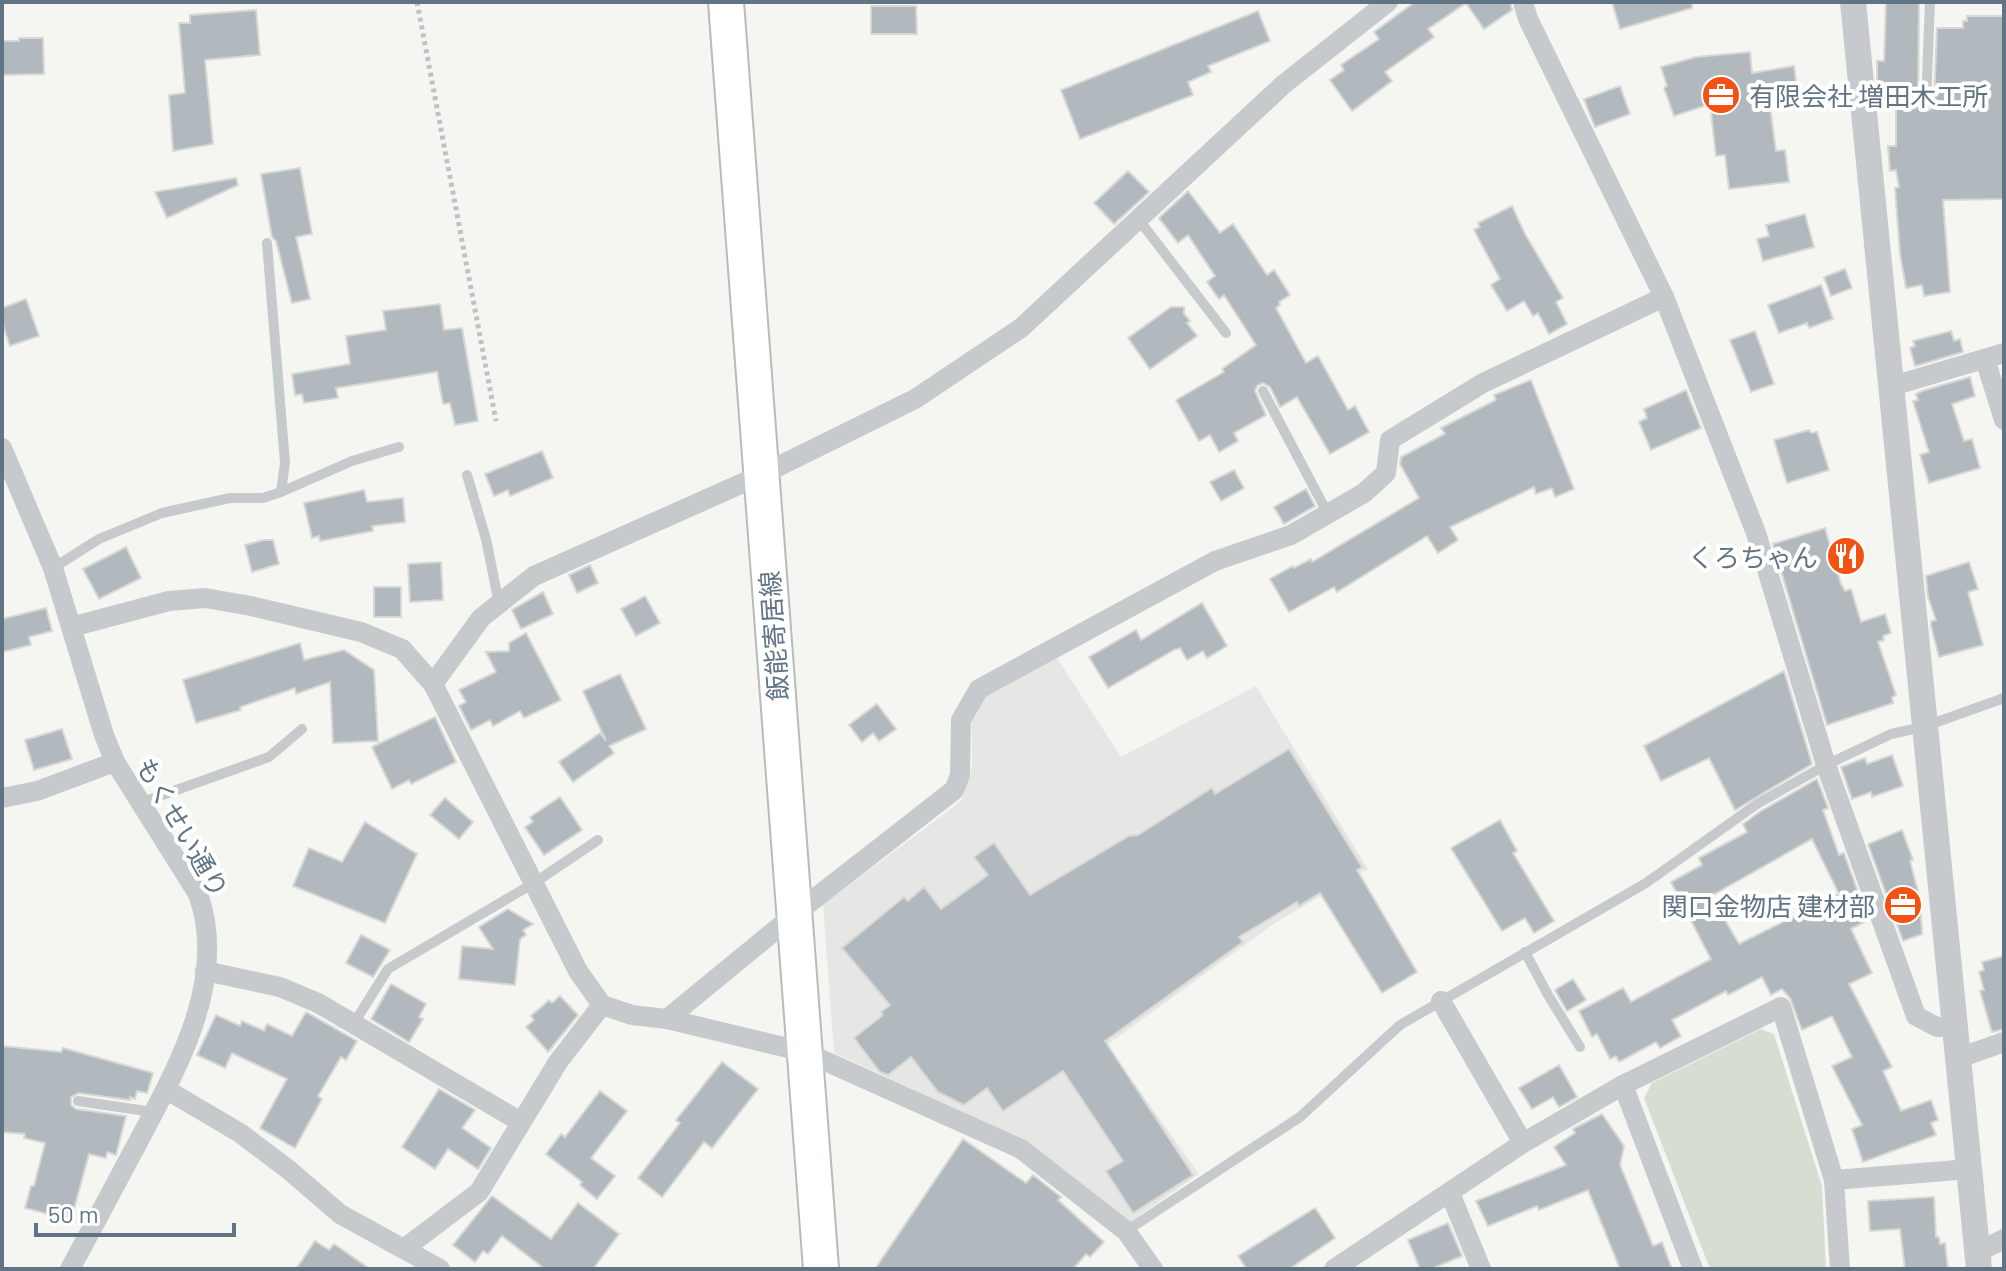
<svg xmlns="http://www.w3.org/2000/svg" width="2006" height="1271" viewBox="0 0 2006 1271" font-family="Barlow,'Noto Sans JP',sans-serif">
  <rect width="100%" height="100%" fill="#f5f6f1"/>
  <polygon fill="#e6e7e5" points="1057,658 1121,757 1256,686 1368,869 1278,921 1107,1045 1199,1174 1127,1224 1027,1142 834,1053 823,905 961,801 972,768 972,721 987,694"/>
  <polygon fill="#d6ded2" points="1761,1029 1774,1034 1822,1186 1826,1269 1710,1269 1644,1098 1652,1083"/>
  <g fill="#b1b9be" stroke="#d7d7d4" stroke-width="2" fill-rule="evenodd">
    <polygon points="1415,2 1510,2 1512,10 1484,29 1466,3 1428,29 1434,37 1385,72 1392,81 1352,111 1330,80 1344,70 1341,65 1379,39 1374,32"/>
    <polygon points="1612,2 1692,2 1692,8 1620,29"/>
    <polygon points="1886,2 1919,2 1918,103 1925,111 1930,110 1934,103 1937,28 1963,28 1963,21 1967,21 1967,16 2004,16 2004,199 1943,200 1950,292 1924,296 1922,285 1906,288 1900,254 1895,188 1899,187 1896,170 1890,171 1888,146 1896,146 1896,99 1879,99 1877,84 1877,61 1884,61"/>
    <polygon points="871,6 916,6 917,34 871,34"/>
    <polygon points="256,10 260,55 205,60 213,144 173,151 169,95 185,93 179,23 190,23 190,15"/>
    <polygon points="1258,11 1270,41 1208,66 1211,72 1188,82 1193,95 1080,139 1061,90"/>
    <polygon points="19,38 43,38 44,74 2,75 2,41 19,41"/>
    <polygon points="1750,52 1752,73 1794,66 1798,95 1769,100 1776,151 1785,150 1789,182 1729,189 1725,155 1716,156 1710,104 1674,116 1664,88 1667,86 1661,67 1696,57"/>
    <polygon points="1620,86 1630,114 1595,127 1584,99"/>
    <polygon points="300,168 312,234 296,237 310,299 292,303 276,241 272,237 261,174"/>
    <polygon points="1128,171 1149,192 1114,224 1094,203"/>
    <polygon points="236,178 238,185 167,218 155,192"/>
    <polygon points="1188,191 1220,233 1233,224 1267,275 1274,270 1290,295 1279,302 1280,305 1276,308 1306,363 1318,356 1348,410 1355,406 1369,432 1330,454 1297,397 1280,407 1270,387 1263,383 1257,386 1255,391 1266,415 1234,433 1238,441 1219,452 1210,435 1199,441 1176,400 1224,372 1222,369 1256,345 1224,295 1219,299 1207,282 1215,276 1188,235 1178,243 1159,218"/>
    <polygon points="1512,206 1525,234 1563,298 1556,302 1567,324 1549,334 1538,313 1533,316 1524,301 1507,311 1491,285 1500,279 1474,230 1480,227 1478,223"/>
    <polygon points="1805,214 1814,247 1763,261 1757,239 1769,236 1766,225"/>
    <polygon points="1845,269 1852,288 1831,296 1824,277"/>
    <polygon points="1821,285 1833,319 1809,328 1807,323 1779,333 1768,305"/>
    <polygon points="26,299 39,336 10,346 2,322 2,308"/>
    <polygon points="440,304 444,330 462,328 478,421 455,425 450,403 443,404 437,372 336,388 338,398 304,403 302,394 295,395 292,374 350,364 346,336 386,330 383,311"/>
    <polygon points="1171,307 1184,307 1184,314 1190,321 1187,323 1197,336 1150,369 1128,338"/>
    <polygon points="1755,331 1774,384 1751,392 1730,340"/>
    <polygon points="1951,331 1954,341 1960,339 1963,352 1915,366 1910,348 1915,346 1913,341"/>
    <polygon points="1970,377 1975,396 1952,404 1964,441 1972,439 1980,468 1929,483 1920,455 1929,452 1913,401 1918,400 1916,394 1922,391"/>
    <polygon points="1531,380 1574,489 1555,497 1552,488 1536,494 1534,487 1450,527 1458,540 1438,553 1427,536 1337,592 1334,587 1289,612 1270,579 1293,566 1294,568 1311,559 1312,562 1419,498 1400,464 1401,457 1445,434 1441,428 1496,400 1494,395"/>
    <polygon points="1686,390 1701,428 1651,450 1639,422 1647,418 1644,409"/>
    <polygon points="1809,430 1811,433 1817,432 1829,470 1787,483 1774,440"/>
    <polygon points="542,451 553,478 510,496 508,490 494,496 485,474"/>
    <polygon points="1234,470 1244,488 1221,501 1210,482"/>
    <polygon points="1306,489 1315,506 1284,524 1274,507"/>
    <polygon points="364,490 367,502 403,498 405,522 372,526 373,531 320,541 319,536 312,538 304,503"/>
    <polygon points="1825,528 1841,584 1845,591 1851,589 1861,622 1885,614 1891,633 1883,636 1884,640 1878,642 1896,695 1892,697 1893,703 1827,725 1773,544"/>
    <polygon points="264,540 273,540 279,564 252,572 245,545"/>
    <polygon points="126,547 141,578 99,599 83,569"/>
    <polygon points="441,562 443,600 410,602 408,564"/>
    <polygon points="1969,562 1978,589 1968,592 1983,645 1939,657 1931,626 1931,621 1936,620 1928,597 1926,576"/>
    <polygon points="590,565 598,583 577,593 569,575"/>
    <rect x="374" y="587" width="27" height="30"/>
    <polygon points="543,592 553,614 521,629 512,610"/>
    <polygon points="645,596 660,623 636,636 621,609"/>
    <polygon points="1202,603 1227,646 1207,658 1203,651 1187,660 1180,648 1174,650 1108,688 1089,657 1136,630 1141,640"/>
    <polygon points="46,608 52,631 29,637 31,645 2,652 2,619"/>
    <polygon points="526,633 561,700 524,718 520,711 493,726 490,720 471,730 459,706 466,702 459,690 496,672 486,652 509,651 509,643"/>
    <polygon points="300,643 304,660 344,650 374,670 378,741 333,743 330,682 296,694 295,688 240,707 241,710 196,723 183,680"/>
    <polygon points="1784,671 1812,764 1735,810 1709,758 1661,781 1644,746"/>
    <polygon points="620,674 646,729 609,746 614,753 573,782 559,762 600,733 606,741 583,691"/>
    <polygon points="877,704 896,729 879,741 873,733 862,742 849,725"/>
    <polygon points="435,717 456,762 411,784 409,780 392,789 372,747"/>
    <polygon points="62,729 72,759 34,770 25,740"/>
    <polygon points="1289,749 1362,867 1357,870 1417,972 1382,993 1320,893 1299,906 1297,902 1239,937 1243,942 1105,1041 1193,1175 1133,1213 1106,1171 1123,1161 1063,1071 1003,1111 987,1088 964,1105 938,1092 911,1057 888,1075 880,1072 854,1038 883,1015 881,1012 890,1005 842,948 904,897 908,901 924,887 941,909 988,875 974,857 994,843 1030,895 1129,836 1138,835 1212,788 1215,794"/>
    <polygon points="1892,755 1903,786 1872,797 1871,792 1852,799 1841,767 1865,758 1867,764"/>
    <path d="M 1817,779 L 1828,808 L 1823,810 L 1839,855 L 1844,853 L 1868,920 L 1851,929 L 1872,973 L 1849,984 L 1892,1067 L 1883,1071 L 1901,1111 L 1931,1100 L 1938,1120 L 1931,1123 L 1936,1135 L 1863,1162 L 1852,1129 L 1862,1125 L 1832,1066 L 1852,1057 L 1832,1016 L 1802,1030 L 1790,998 L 1782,989 L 1771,995 L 1762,977 L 1728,995 L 1726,991 L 1672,1020 L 1681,1036 L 1660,1048 L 1656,1042 L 1619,1062 L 1616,1056 L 1610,1059 L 1597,1034 L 1592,1037 L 1579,1011 L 1623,988 L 1631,1002 L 1711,959 L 1671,882 L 1702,865 L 1699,858 L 1747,832 L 1743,824 L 1761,811 ZM 1812,839 L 1839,894 L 1739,944 L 1711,896 Z"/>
    <polygon points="560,797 582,830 544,855 525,827 533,822 530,817"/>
    <polygon points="445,798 473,822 459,839 430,815"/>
    <polygon points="1500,820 1517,851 1513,853 1554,921 1534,933 1525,918 1502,931 1451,848"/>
    <polygon points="365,822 417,854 385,923 293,886 309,848 342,862"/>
    <polygon points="1902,830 1913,860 1910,861 1920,899 1922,934 1903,941 1868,844"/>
    <polygon points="508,909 533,924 523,930 526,935 520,939 515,985 459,979 462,946 493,949 479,927"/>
    <polygon points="361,935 390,950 373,977 346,963"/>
    <polygon points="2004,956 2004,1029 1992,1032 1980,991 1984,990 1979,972 1984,970 1982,962"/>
    <polygon points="1573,979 1586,1000 1567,1011 1555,990"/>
    <polygon points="391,984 426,1004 419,1017 423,1019 409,1042 371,1019"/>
    <polygon points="560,996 578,1015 548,1052 526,1027 534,1020 531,1016 549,1000 552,1003"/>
    <polygon points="306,1012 357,1041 346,1060 341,1057 318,1096 322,1099 295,1148 260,1128 287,1079 232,1053 225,1068 197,1055 216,1015 240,1026 242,1021 264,1031 267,1024 292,1036"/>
    <polygon points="2,1046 61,1052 63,1048 153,1073 147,1093 137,1091 135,1099 130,1097 130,1100 79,1093 71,1097 71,1105 76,1109 126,1116 116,1155 107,1152 106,1158 89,1154 71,1220 25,1208 31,1186 34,1186 45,1143 24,1138 25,1134 2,1132"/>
    <polygon points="722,1062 758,1089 712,1148 704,1142 662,1197 638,1178 680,1123 676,1120"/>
    <polygon points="1559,1065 1577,1097 1559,1107 1553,1097 1532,1109 1519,1088"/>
    <polygon points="439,1089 475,1110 462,1128 491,1148 478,1169 448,1149 435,1169 402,1147"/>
    <polygon points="600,1091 627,1111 591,1158 615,1176 597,1199 580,1185 582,1182 546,1154 561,1134 565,1137"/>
    <polygon points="1602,1114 1624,1146 1620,1165 1653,1246 1662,1242 1672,1269 1620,1269 1588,1190 1539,1210 1537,1206 1488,1226 1476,1201 1566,1165 1554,1147 1575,1133 1573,1129"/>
    <polygon points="963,1139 1026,1183 1033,1175 1061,1197 1058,1200 1104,1242 1090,1257 1086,1254 1073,1269 875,1269"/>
    <polygon points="492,1196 551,1239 578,1203 619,1234 593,1269 545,1269 502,1236 488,1254 483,1251 475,1262 453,1245"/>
    <polygon points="1934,1197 1936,1237 1939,1237 1940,1244 1945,1243 1948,1269 1905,1269 1900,1229 1870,1231 1868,1201"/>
    <polygon points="1315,1208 1335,1238 1289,1269 1247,1269 1238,1256"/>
    <polygon points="1448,1223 1462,1256 1431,1269 1420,1269 1408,1240"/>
    <polygon points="315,1241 329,1250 334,1244 370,1269 296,1269"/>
  </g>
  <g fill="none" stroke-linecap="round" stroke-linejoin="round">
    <g stroke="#b7bbbf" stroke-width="38">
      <polyline id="primary" points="726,2 821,1269"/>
    </g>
    <polyline stroke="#c0c1c3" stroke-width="5" stroke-dasharray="4 4" stroke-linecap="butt" points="417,2 496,421"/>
    <g stroke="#c7cacd" stroke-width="10">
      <polyline points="1926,103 1930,2"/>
      <polyline points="1139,220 1226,333"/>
      <polyline points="1263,391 1328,514"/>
      <polyline points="467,475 486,539 499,604"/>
      <polyline points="281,492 352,461 399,447"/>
      <polyline points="53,568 99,539 162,513 230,498 263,498 281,492 285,463 267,243"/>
      <polyline points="140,803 269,757 302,729"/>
      <polyline points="1525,952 1548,995 1580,1047"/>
      <polyline points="354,1023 388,969 534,883 598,840"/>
      <polyline points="78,1101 153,1112"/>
      <polyline points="1126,1231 1300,1117 1400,1025 1646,883 1757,804 1826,765 1891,734 1923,727 2004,698"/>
    </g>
    <g stroke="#c7cacd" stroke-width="20">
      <polyline points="1523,2 1528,19 1664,297 1756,533 1826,765 1916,1016 1937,1027 1955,1027"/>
      <polyline points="1985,359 2004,420"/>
      <polyline points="1889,387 2004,353"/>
      <path d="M 2,448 L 53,568 L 104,735 L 115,762 L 198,894 C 229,980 176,1070 137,1144 C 115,1185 93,1227 70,1269"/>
      <polyline points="71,627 169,601 205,598 251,606 361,632 402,649 433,684 578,971 602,1005 632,1015 667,1019 805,1052 1021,1149 1126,1231 1153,1269"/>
      <polyline points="433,684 481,618 534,576 761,475 915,399 1021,328 1284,84 1388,2"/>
      <polyline points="2,798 37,791 115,762"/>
      <polyline points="205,971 280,987 318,1003 521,1122"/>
      <polyline points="1441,1001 1523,1143"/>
      <polyline points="667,1019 795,914 954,790 960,775 961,720 979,689 1215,561 1291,535 1364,493 1386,473 1390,440 1483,383 1664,297"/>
      <polyline points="1959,1058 2004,1042"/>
      <polyline points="1623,1085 1693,1269"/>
      <polyline points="167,1090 240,1133 289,1170 340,1214 440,1269"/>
      <polyline points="1450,1193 1481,1269"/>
      <polyline points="405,1248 479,1192 558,1062 602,1005"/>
      <polyline points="1978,1252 2004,1239"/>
      <polyline points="1334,1269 1523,1143 1623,1085 1781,1007 1834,1180"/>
      <polyline points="1840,1269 1834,1180 1970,1169"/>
    </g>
    <polyline stroke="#c7cacd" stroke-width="26" points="1853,2 1979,1269"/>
    <use href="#primary" stroke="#fff" stroke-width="34"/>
  </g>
  <defs>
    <g id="office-disc" transform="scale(2)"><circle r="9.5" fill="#f45213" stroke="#fff"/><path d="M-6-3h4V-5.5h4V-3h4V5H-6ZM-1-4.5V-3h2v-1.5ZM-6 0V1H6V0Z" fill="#fff"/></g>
    <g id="restaurant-disc" transform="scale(2)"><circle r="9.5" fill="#f45213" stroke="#fff"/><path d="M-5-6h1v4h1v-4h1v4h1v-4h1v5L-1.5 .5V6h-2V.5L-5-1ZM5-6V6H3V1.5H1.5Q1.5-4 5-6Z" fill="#fff"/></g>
  </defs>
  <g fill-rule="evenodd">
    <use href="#office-disc" x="1721" y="95"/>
    <use href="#restaurant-disc" x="1846" y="556"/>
    <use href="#office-disc" x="1903" y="905"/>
  </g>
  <g text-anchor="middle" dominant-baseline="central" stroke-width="8" stroke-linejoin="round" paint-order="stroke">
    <g font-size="26" fill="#617485" stroke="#fff" text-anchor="end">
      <text x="1749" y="95" text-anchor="start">有限会社 増田木工所</text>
      <text x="1818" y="556">くろちゃん</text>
      <text x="1875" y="905">関口金物店 建材部</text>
    </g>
    <g font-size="26" fill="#617485" stroke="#fff">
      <text transform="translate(773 636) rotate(-94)">飯能寄居線</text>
      <text transform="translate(183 827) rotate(60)">もくせい通り</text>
    </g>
  </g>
  <rect width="2006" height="1271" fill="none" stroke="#617485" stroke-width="8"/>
  <path d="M36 1223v12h198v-12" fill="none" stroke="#617485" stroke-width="4"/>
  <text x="48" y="1223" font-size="24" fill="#617485" stroke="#ffffff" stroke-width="6" paint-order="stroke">50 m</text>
</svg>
